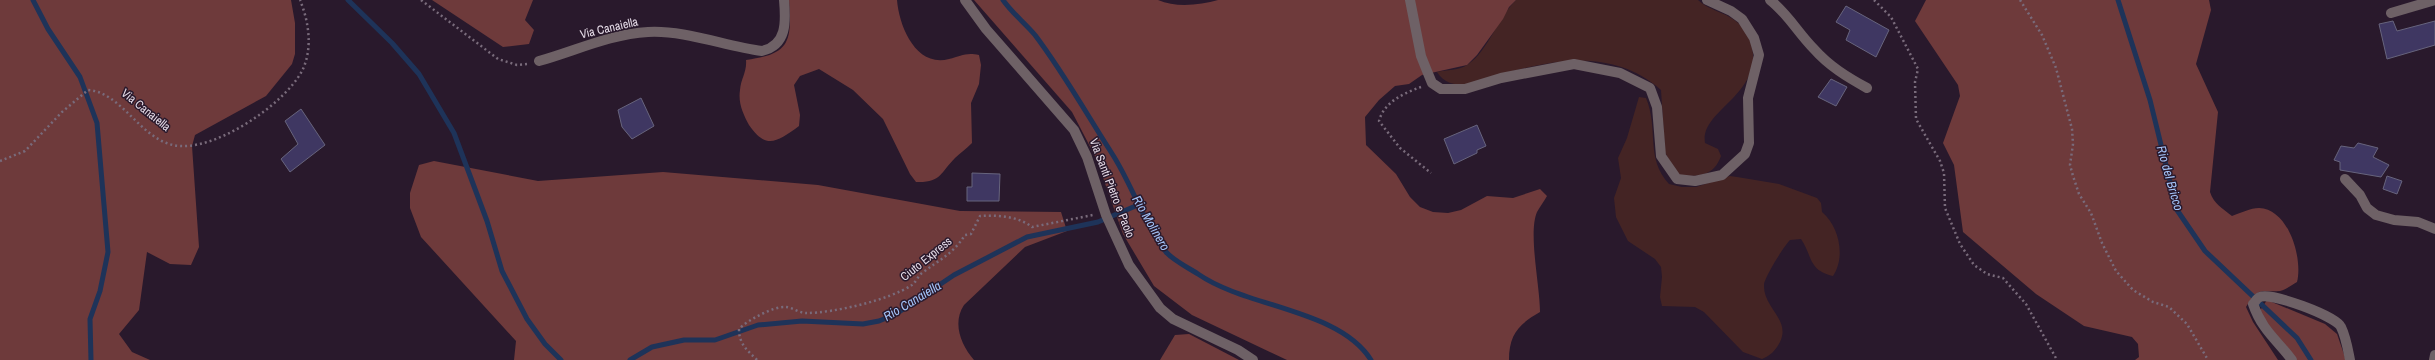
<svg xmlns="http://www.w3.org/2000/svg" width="2435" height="360" viewBox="0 0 2435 360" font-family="'Archivo Narrow',sans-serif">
  <rect width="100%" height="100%" fill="#29192c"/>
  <g fill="#442424">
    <path d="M 1516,0 L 1698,0 C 1712,13 1729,11 1744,29 C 1750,36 1752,46 1753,54 C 1755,98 1700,112 1705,143 L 1718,149 L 1721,156 C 1714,176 1700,176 1681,176 L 1672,167 L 1665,152 L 1661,90 C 1605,40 1530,65 1466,85 C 1454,85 1444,83 1437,72 C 1446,70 1460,70 1467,65 C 1488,52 1498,17 1516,0 Z"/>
    <path d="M 1639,97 L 1646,98 C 1659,129 1645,158 1669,184 L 1682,187 L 1696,187 L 1730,176 L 1737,177 L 1779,184 L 1817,198 L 1821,203 L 1822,212 C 1839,226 1846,257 1833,276 C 1808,270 1813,257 1801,239 L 1790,240 C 1784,246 1764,278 1764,285 C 1763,308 1791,319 1780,342 C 1775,351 1771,355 1762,359 L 1743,352 L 1704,312 L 1695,307 L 1662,306 L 1660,297 L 1662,277 L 1661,267 L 1655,259 L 1628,241 L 1616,217 L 1614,198 L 1621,178 L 1618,158 L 1627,138 Z"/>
  </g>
  <g fill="#6e3a3b">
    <polygon points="0,0 291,0 295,23 295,54 292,64 266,96 195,135 192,146 199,247 191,265 170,264 147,252 139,310 119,334 132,352 150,360 0,360"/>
    <polygon points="432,0 533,0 525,20 534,30 529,44 503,47"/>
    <path d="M 789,0 L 897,0 C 899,26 916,68 949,59 C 961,56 966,52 979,55 L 981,65 L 979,84 L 971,103 L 972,143 C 966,149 960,153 955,158 C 940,173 941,183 916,182 L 910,174 L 883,119 L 853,90 L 819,69 L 800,76 L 794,85 L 800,115 L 799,126 C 777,142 766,150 749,125 C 743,114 738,103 740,90 C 741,78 747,72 746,60 C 790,54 792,42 789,0 Z"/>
    <path d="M 974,0 L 1158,0 C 1176,8 1200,5 1218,0 L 1516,0 L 1509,7 L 1503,19 L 1477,55 L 1467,65 L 1422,75 L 1409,84 L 1395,86 L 1379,100 L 1365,117 L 1366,145 L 1396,174 L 1410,197 L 1420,207 L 1433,212 L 1448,213 L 1461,210 L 1487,196 L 1513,198 L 1540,189 L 1547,196 C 1544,201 1540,207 1537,212 C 1528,233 1540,286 1540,312 C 1519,324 1509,334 1509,360 L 1287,360 L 1192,315 L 1154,286 L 1123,234 L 1096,158 L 1072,112 Z"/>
    <path d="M 1926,0 L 2209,0 L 2211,10 L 2196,64 L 2218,112 L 2210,192 C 2214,204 2222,208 2232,216 C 2240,213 2251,208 2259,208 C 2289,209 2303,259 2297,282 C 2292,285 2285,290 2280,291 C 2260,293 2260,285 2246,307 L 2253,322 L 2278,360 L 2135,360 L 2139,357 L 2138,344 L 2132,337 L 2084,326 L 2036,294 L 1963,232 L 1954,165 L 1943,143 L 1960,96 L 1958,85 L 1915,21 Z"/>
    <path d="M 434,161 L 538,181 L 663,172 L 818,185 L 960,211 L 1061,212 L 1067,231 L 1025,247 L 964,305 C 952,323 961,345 974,360 L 514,360 L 516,341 L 421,237 L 410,208 L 410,193 L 419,165 Z"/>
    <polygon points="2267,300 2325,324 2337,334 2346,360 2294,360 2259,312"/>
    <polygon points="1189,334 1239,360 1160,360 1175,335"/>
  </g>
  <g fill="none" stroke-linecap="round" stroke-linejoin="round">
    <g stroke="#1e3359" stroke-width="5">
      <polyline points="33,0 48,29 80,77 97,123 108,252 100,291 90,319 91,360"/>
      <polyline points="348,0 392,43 419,74 454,133 487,221 502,271 527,319 545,344 561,360"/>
      <path d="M 1003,0 C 1012,13 1025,23 1035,35 C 1063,72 1086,113 1111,152 C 1132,184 1143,222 1166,252 C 1174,261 1189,268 1198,274 C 1247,308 1339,309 1371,360"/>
      <polyline points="2118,0 2150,100 2177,210 2205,251 2297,338 2311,360"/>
      <polyline points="630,360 652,347 684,340 715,340 758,325 802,321 863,324 879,321 896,314 954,275 1027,237 1098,222 1138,205"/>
    </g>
  </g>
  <g fill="#3f3762" stroke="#67647d">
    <polygon points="1846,6 1889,30 1876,57 1846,40 1850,30 1836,22"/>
    <polygon points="2393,21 2397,31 2435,21 2435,45 2387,59 2379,24"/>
    <polygon points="1831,79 1847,87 1836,106 1818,97"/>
    <polygon points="641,98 654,126 632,139 622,127 618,110"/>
    <polygon points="301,109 325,145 290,172 281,159 298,144 285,121"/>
    <polygon points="1477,125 1486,146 1477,150 1477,153 1454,164 1444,139"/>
    <polygon points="2358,143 2378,148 2373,157 2389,165 2381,177 2340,170 2340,162 2334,160 2341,146 2354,148"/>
    <polygon points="972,173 1000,174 999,201 967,201 967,187 972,187"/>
    <polygon points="2387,176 2402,181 2397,194 2383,189"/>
  </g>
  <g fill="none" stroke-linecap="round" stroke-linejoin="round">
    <g stroke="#796b7b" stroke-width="2.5" stroke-dasharray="2 3" stroke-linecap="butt">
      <polyline points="421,0 498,59 517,65 527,64"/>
      <polyline points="1874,0 1891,17 1918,69 1915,82 1916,119 1940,161 1944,173 1945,208 1960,244 1974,265 1987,274 2003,278 2026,304 2057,360"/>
      <polyline points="2020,0 2042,35 2056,68 2072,129 2073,144 2070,165 2073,176 2079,194 2091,213 2102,243 2116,271 2133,290 2153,302 2169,307 2187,324 2208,360"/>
      <path d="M 1421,87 C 1404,93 1384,102 1379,121 L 1400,148 L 1431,173"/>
      <path d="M 0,161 L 25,151 L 62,112 L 88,90 C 121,92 140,138 173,145 C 212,154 284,105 302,71 C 313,49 309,22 300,0"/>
      <path d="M 757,360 C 747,350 739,344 739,329 C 746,321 774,306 785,307 C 792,307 799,313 806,313 C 834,313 889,300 912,285 C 916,282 918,276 922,273 C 939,260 953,254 965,235 L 971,234 L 980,216 C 997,215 1018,216 1032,227 L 1093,215"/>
    </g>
    <g stroke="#6e6166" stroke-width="10">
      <polyline points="965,0 986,29 1074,130 1087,157 1106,215 1129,265 1160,308 1173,319 1238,350 1253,360"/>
      <polyline points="1410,0 1421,56 1427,71 1432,83 1441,89 1465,89 1501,78 1574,64 1620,73 1650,88 1657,107 1661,156 1677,179 1695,181 1722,175 1745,154 1749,143 1748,98 1759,55 1754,38 1742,19 1731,11 1707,0"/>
      <path d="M 1770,0 C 1788,14 1798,33 1814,49 C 1829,66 1847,77 1867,88"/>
      <polyline points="2391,13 2435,0"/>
      <path d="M 539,61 C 575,51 610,34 648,32 C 686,30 724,46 762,51 C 787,45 786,22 784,0"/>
      <polyline points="2345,179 2360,195 2367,208 2376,215 2394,220 2418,222 2435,229"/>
      <path d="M 2292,360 C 2276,339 2262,330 2253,304 C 2255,302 2257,298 2260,297 C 2271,292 2336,316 2341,327 C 2346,337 2348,350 2350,360"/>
      <polyline points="2434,360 2435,355"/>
    </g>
  </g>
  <g text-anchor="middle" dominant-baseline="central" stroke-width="3" stroke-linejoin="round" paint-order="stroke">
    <g font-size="12" fill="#e5dbe7" stroke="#29192c">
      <text transform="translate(609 28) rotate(-13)">Via Canaiella</text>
      <text transform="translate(146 110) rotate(39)">Via Canaiella</text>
      <text transform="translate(1112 188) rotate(69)">Via Santi Pietro e Paolo</text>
      <text transform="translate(926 259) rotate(-39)">Ciuto Express</text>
    </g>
    <g font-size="13" font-style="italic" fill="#a3c2f7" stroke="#29192c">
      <text transform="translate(2170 178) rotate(74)">Rio del Bricco</text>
      <text transform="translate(1151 223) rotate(60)">Rio Molinero</text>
      <text transform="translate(912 301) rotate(-31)">Rio Canaiella</text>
    </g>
  </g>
</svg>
